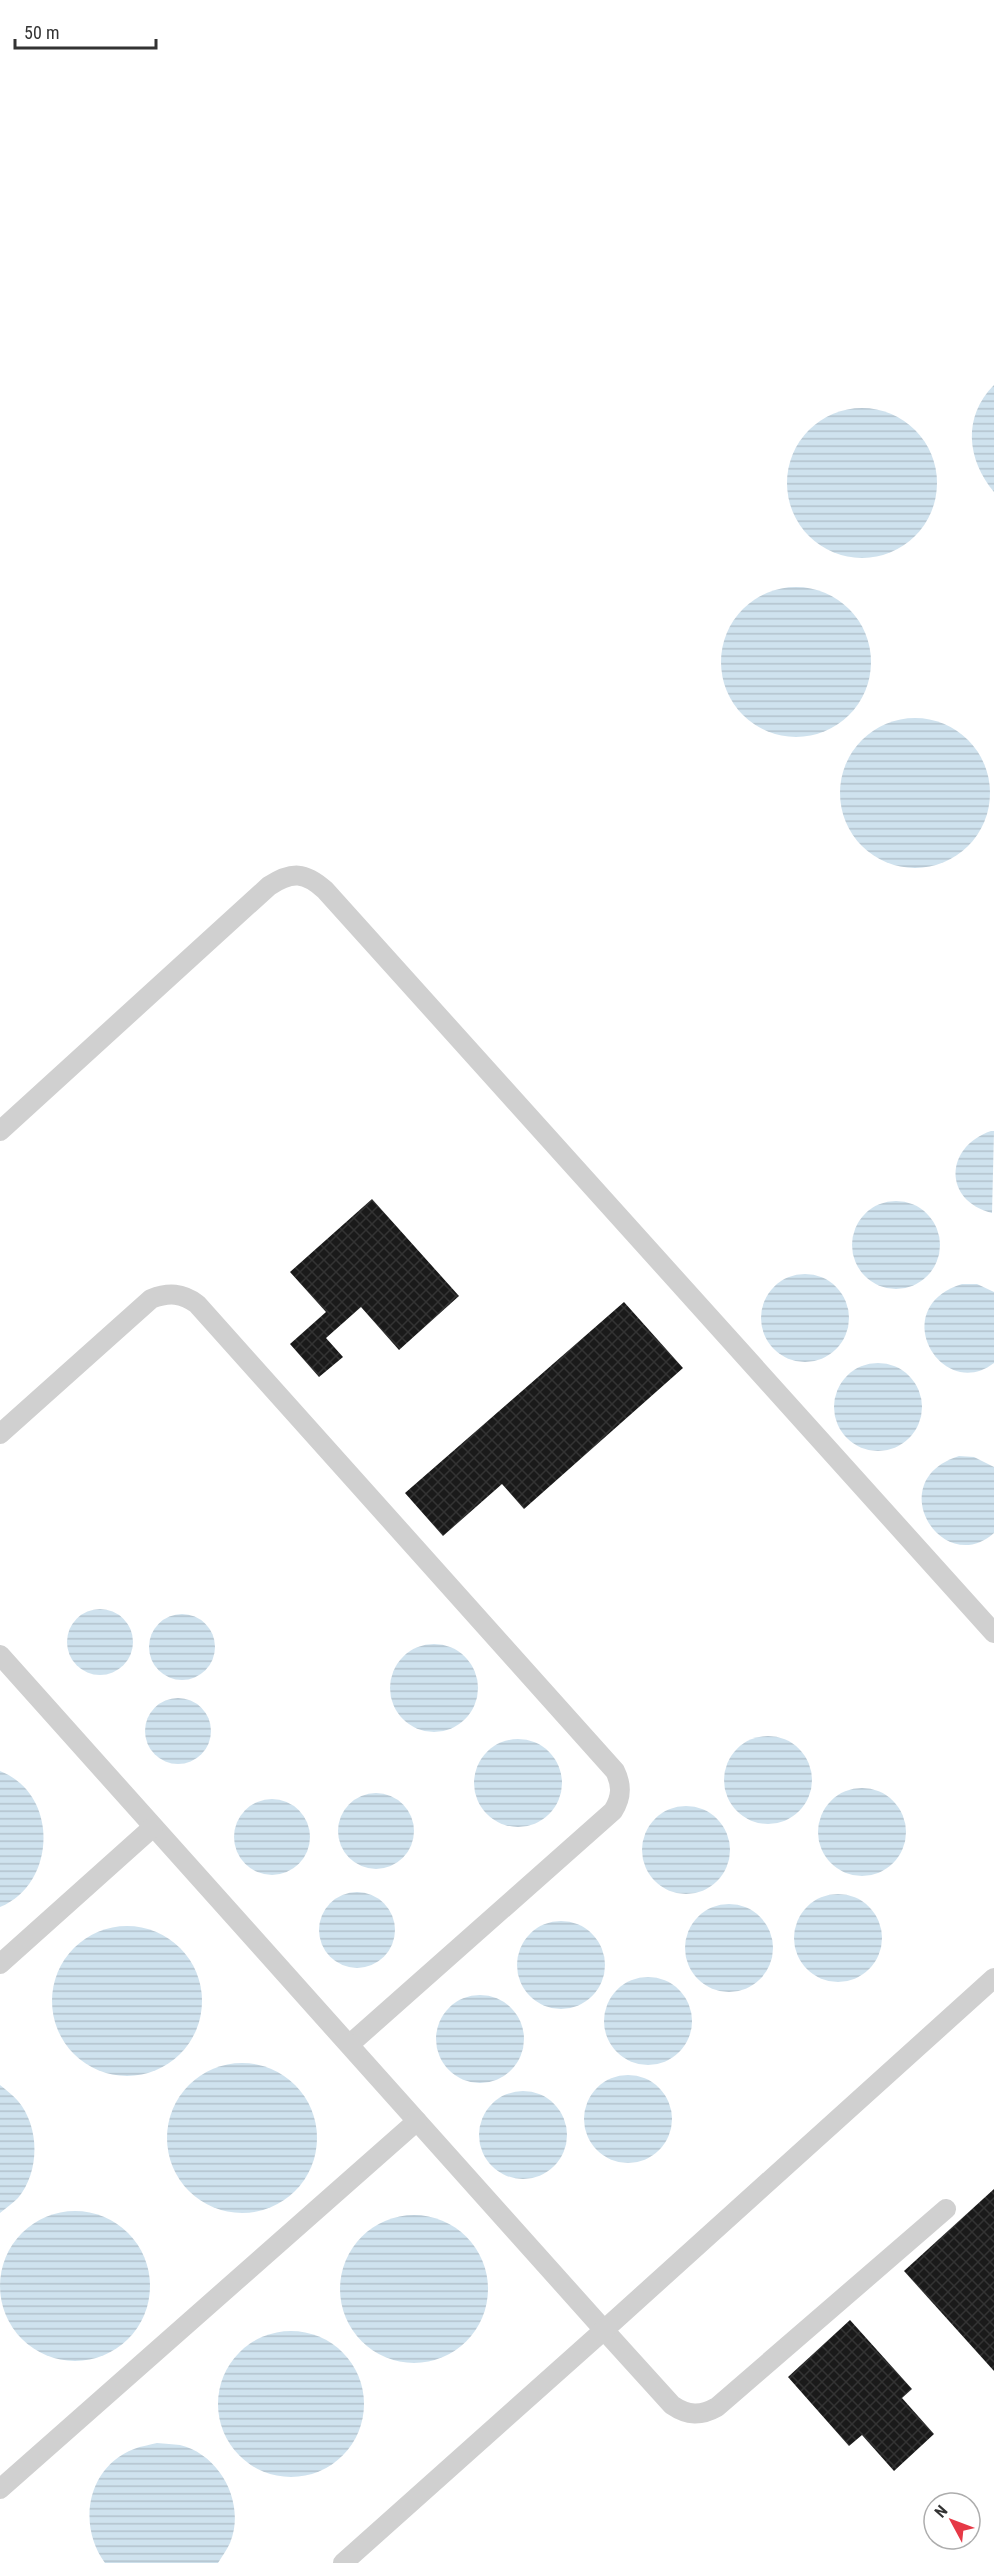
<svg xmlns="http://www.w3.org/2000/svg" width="994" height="2563" viewBox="0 0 994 2563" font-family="'Roboto Condensed',sans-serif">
  <defs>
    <pattern id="water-rules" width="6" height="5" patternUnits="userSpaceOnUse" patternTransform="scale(1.5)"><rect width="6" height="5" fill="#cfe2ee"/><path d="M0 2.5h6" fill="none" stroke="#b2c2cd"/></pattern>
    <pattern id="building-cross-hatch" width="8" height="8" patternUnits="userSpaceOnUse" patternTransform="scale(1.5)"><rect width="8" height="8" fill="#1a1a1a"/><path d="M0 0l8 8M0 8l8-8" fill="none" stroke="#333"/></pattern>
  </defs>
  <rect width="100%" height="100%" fill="#fff"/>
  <g fill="url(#water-rules)">
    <path d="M 994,385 L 994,492 C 967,460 962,417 994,385 Z"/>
    <circle cx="862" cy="483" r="75"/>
    <circle cx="796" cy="662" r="75"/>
    <circle cx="915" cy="793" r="75"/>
    <path d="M 991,1131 L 994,1131 L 992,1213 C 943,1201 944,1147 991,1131 Z"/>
    <circle cx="896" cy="1245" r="44"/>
    <circle cx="805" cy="1318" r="44"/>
    <path d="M 962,1284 L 977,1284 L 994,1292 L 994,1363 C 942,1403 885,1308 962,1284 Z"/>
    <circle cx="878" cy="1407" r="44"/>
    <path d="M 959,1456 L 974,1457 L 994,1467 L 994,1533 C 943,1579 880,1481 959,1456 Z"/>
    <circle cx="100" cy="1642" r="33"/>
    <circle cx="182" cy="1647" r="33"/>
    <circle cx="434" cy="1688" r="44"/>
    <circle cx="178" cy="1731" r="33"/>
    <circle cx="768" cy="1780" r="44"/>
    <circle cx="518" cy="1783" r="44"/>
    <path d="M 0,1771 C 59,1794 57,1883 0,1907 Z"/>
    <circle cx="862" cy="1832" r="44"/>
    <circle cx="376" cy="1831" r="38"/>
    <circle cx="272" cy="1837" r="38"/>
    <circle cx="686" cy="1850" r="44"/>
    <circle cx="357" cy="1930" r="38"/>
    <circle cx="838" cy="1938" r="44"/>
    <circle cx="729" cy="1948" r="44"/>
    <circle cx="561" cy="1965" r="44"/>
    <circle cx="127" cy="2001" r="75"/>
    <circle cx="648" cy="2021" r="44"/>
    <circle cx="480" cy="2039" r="44"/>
    <circle cx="242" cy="2138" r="75"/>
    <circle cx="628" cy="2119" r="44"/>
    <path d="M 0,2085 C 6,2090 13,2095 18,2101 C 40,2127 40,2172 18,2198 C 13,2203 6,2208 0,2213 Z"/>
    <circle cx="523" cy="2135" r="44"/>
    <circle cx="75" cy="2286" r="75"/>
    <circle cx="414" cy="2289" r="74"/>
    <circle cx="291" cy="2404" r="73"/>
    <path d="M 157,2443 C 165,2444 173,2444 180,2445 C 221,2455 246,2504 230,2543 C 227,2550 222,2556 218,2563 L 105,2563 C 77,2525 87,2467 134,2449 C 141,2446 150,2445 157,2443 Z"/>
  </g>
  <g fill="url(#building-cross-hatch)">
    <polygon points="372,1199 459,1296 399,1350 361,1307 326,1338 343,1357 319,1377 290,1344 326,1312 290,1272"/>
    <polygon points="624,1302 683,1368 524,1509 502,1484 443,1536 405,1493"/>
    <polygon points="994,2189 994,2371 904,2271"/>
    <polygon points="850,2320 912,2389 902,2398 934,2434 894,2471 862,2435 849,2446 788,2377"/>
  </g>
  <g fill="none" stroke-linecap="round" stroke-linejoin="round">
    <g stroke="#d0d0d0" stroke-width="20">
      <path d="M 0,1131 L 269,886 C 292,871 305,872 325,890 L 994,1633"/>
      <path d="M 0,1434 L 151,1299 C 169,1292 182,1293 197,1304 L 615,1771 C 622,1785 622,1797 613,1811 L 350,2044"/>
      <path d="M 0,1655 L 604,2330 L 672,2405 C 688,2416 701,2416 717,2407 L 946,2209"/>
      <polyline points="0,1964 153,1827"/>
      <polyline points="0,2489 417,2121"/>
      <polyline points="343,2563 604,2330 994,1978"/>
    </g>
  </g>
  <g transform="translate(952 2521) rotate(311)"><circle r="28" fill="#ffffff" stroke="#adadad" stroke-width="1.5"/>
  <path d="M0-4.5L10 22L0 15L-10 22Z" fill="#e63946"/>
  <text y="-9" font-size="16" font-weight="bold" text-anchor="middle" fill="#333333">N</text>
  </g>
  <path d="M15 39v9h141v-9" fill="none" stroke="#333333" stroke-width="3"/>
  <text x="24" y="39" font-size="18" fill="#333333" stroke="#ffffff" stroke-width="4.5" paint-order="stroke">50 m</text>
</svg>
